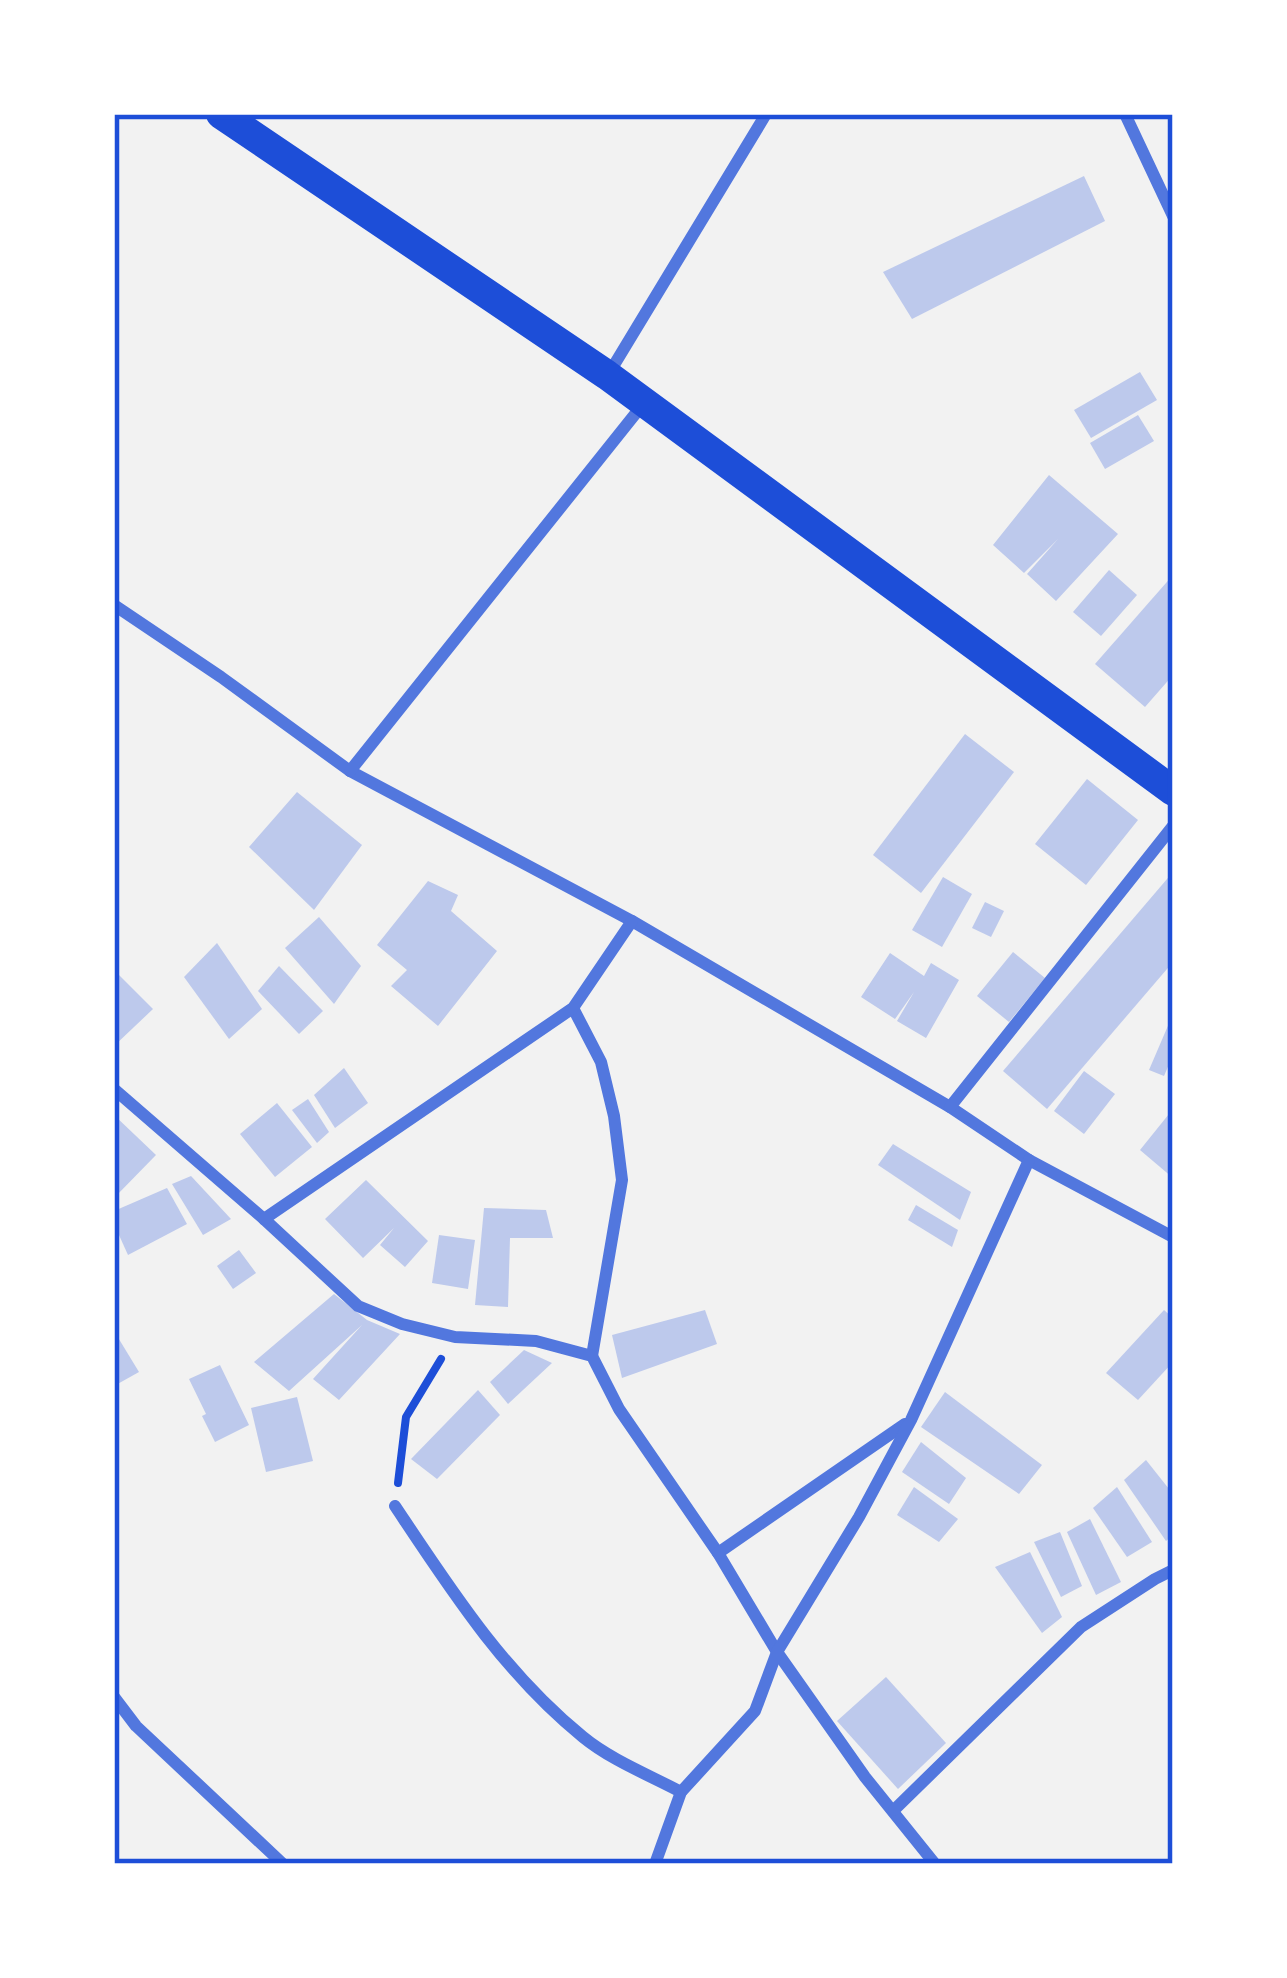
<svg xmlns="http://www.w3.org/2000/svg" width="1287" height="1978" viewBox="0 0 1287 1978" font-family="'Public Sans',sans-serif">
  <rect width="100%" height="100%" fill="#f2f2f2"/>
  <g fill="#bdc9ec">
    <polygon points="1084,176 1105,221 912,319 883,272"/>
    <polygon points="1140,372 1157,400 1091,438 1074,410"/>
    <polygon points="1138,415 1154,441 1105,469 1090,443"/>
    <polygon points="1049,475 1118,534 1056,601 1027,574 1058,539 1024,573 993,545"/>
    <polygon points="1109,570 1137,595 1101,636 1073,612"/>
    <polygon points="1173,575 1173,675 1145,707 1095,664"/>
    <polygon points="965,734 1014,772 921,893 873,855"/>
    <polygon points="1087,779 1138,820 1086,885 1035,844"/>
    <polygon points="297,792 362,845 314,910 249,847"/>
    <polygon points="1173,872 1173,962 1047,1109 1003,1071"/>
    <polygon points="943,877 972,894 942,947 912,930"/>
    <polygon points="428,881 458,895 451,911 497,951 438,1026 391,986 407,970 377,945"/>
    <polygon points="985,902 1004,911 991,937 972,928"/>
    <polygon points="319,917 361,966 334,1004 285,948"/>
    <polygon points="217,943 262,1009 229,1039 184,977"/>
    <polygon points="1013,952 1045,978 1009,1022 977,996"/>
    <polygon points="890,953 924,976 931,963 959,980 926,1038 897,1021 914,992 895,1019 861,997"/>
    <polygon points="279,966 323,1011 299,1034 258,991"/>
    <polygon points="118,974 153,1009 114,1046 114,978"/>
    <polygon points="1173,1014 1173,1055 1164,1076 1149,1070"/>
    <polygon points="344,1068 368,1103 335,1128 314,1095"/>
    <polygon points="1084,1071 1115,1094 1084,1134 1054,1111"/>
    <polygon points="308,1099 329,1132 317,1143 292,1110"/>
    <polygon points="277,1103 312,1147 275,1177 240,1134"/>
    <polygon points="1173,1109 1173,1178 1140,1150"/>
    <polygon points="114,1115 156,1155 114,1198"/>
    <polygon points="893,1144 971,1192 960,1220 878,1165"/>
    <polygon points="191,1176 231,1219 203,1235 172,1184"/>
    <polygon points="366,1180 428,1241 405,1267 380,1245 394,1228 363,1258 325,1219"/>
    <polygon points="167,1188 187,1224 128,1255 114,1224 114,1211"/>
    <polygon points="916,1205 958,1230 952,1247 908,1220"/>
    <polygon points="484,1208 546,1210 553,1238 510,1238 508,1307 475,1305"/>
    <polygon points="439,1235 475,1240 468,1289 432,1283"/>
    <polygon points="239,1250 256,1273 233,1289 217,1266"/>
    <polygon points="334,1294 367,1320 400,1334 339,1400 313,1379 362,1325 289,1391 254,1362"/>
    <polygon points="705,1310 717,1344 622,1378 612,1335"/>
    <polygon points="1164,1310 1173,1318 1173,1362 1138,1400 1106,1373"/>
    <polygon points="114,1331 139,1372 114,1386"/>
    <polygon points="524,1350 552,1363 508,1404 490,1382"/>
    <polygon points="220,1365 249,1425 215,1442 202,1416 206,1414 189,1379"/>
    <polygon points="478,1390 500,1415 437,1479 411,1459"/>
    <polygon points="945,1392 1042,1465 1019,1494 921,1427"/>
    <polygon points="297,1397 313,1461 266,1472 251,1408"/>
    <polygon points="921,1442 966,1478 949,1504 902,1472"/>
    <polygon points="1146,1460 1173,1494 1173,1535 1166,1541 1124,1480"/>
    <polygon points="914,1487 958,1519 939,1542 897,1515"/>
    <polygon points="1117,1487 1152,1542 1127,1557 1093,1508"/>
    <polygon points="1090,1519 1121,1582 1096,1595 1067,1532"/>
    <polygon points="1060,1532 1082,1586 1061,1597 1034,1542"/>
    <polygon points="1030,1552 1062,1617 1042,1633 995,1567"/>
    <polygon points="886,1677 946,1743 898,1789 837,1721"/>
  </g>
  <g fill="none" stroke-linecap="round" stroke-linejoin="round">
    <polyline stroke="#1d4ed8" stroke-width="8" points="398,1483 406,1417 441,1359"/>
    <g stroke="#5277de" stroke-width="12">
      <polyline points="1125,114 1173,216"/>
      <polyline points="608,375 766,114"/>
      <polyline points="114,605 221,677 350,771 632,921 950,1107 1029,1160 1173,1237"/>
      <polyline points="350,771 644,403"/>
      <polyline points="573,1008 601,1062 614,1116 622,1180 592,1356"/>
      <polyline points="114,1089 264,1219 358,1306 402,1324 455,1337 536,1341 592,1356 619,1409 718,1553 777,1652 865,1777 935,1864"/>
      <polyline points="950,1107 1173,826"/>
      <polyline points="264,1219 573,1008 632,921"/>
      <path d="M 395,1506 C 451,1590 504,1673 583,1737 C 611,1760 649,1775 681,1792"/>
      <polyline points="718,1553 905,1424"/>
      <polyline points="114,1697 136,1726 283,1864"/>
      <polyline points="894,1810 1081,1627 1155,1579 1173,1570"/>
      <polyline points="655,1864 681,1792 755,1711 777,1652 859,1517 911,1420 1029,1160"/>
    </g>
    <polyline stroke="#1d4ed8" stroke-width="30" points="221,114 607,375 1173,791"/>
  </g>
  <rect width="1287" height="1978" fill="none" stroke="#ffffff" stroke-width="234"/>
  <rect x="117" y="117" width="1053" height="1744" fill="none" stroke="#1d4ed8" stroke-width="4.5"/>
</svg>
